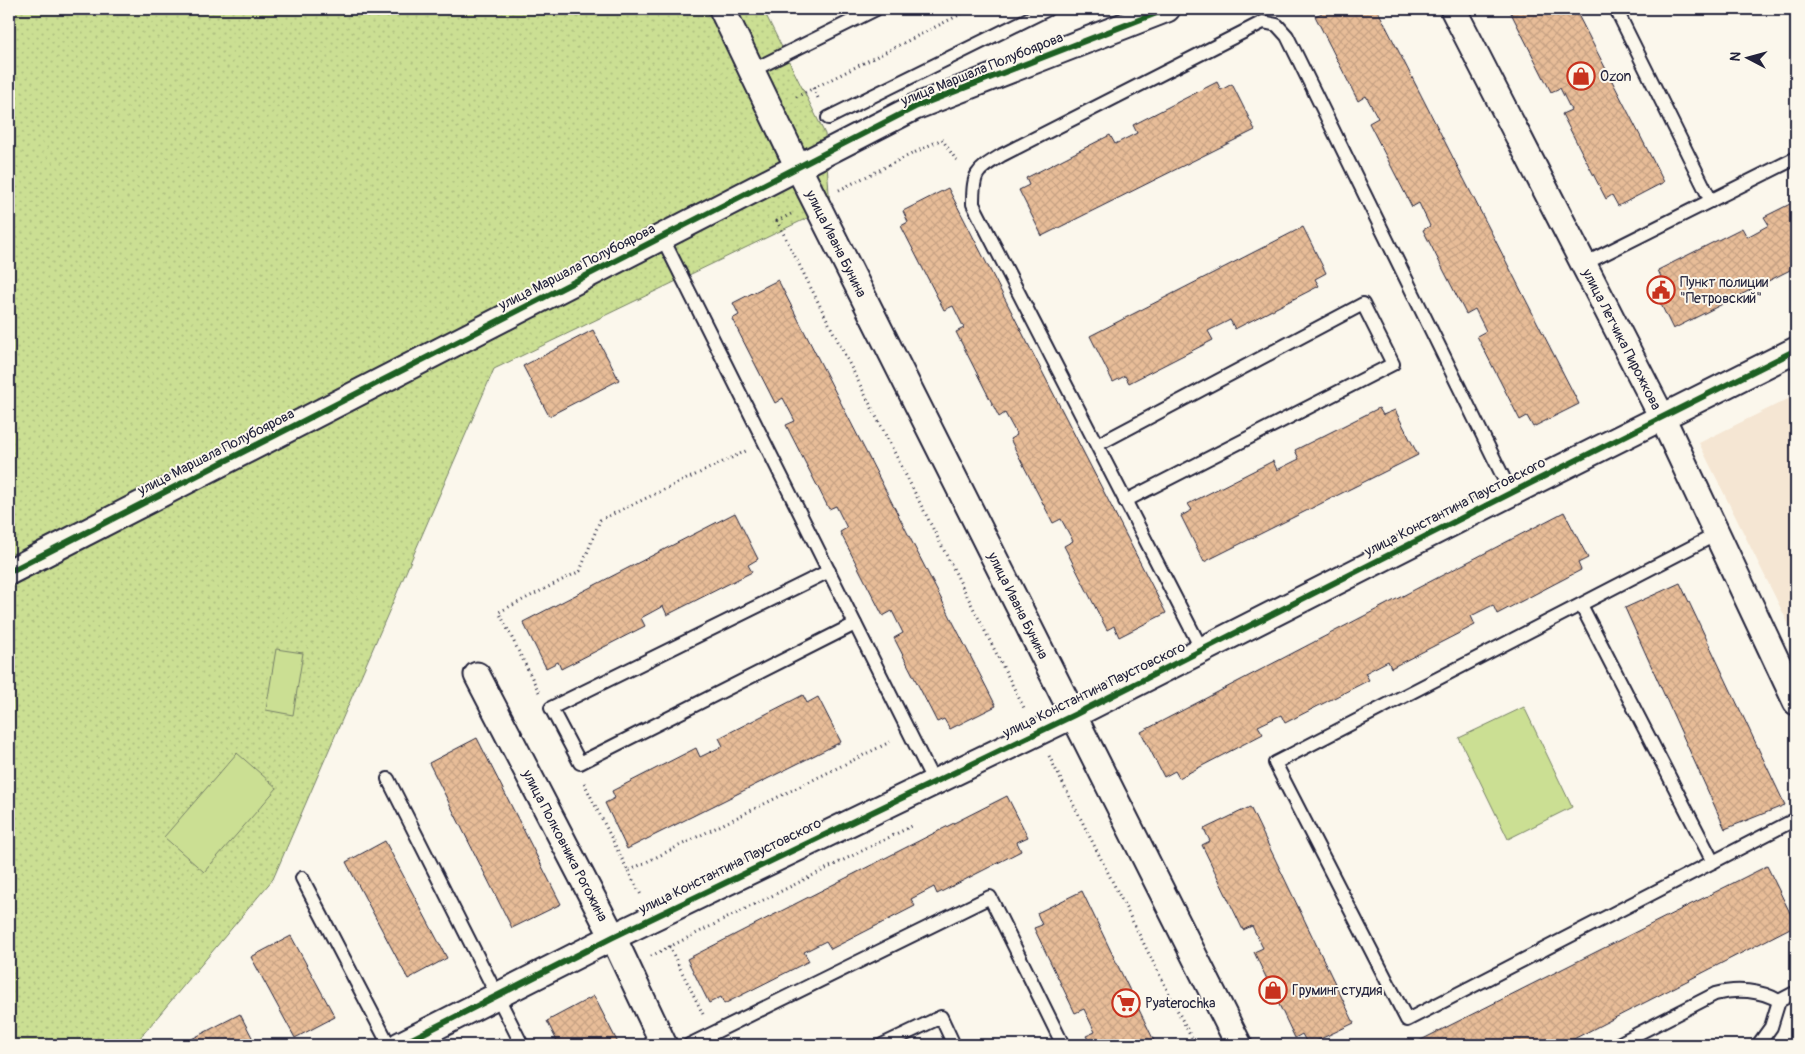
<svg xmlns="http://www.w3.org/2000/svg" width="1805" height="1054" viewBox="0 0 1805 1054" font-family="Pangolin,sans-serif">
  <defs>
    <pattern id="grass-dots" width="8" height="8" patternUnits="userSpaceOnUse" patternTransform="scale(1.25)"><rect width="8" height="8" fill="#cbdf93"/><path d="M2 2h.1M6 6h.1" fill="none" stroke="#aebf80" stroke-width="1.8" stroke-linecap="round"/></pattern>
    <pattern id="building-cross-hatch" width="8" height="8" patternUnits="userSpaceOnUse" patternTransform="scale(1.25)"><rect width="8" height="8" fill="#e8bd98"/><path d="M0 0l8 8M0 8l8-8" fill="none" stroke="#c7a284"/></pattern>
  </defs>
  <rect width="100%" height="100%" fill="#fbf7ec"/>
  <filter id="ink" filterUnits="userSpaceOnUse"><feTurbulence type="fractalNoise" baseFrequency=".02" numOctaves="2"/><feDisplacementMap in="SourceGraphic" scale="10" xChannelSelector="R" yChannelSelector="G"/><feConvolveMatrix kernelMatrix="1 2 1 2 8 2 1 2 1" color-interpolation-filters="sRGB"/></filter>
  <g filter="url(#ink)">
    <polygon fill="#f5e6d3" points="1796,395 1796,639 1699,443"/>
    <polygon fill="url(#grass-dots)" stroke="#768067" points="9,9 763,9 825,134 830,207 494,369 273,879 134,1045 9,1045"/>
    <g fill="#cbdf93" stroke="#768067">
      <polygon points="276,649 303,653 293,715 266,710"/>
      <polygon points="1524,707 1572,807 1508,839 1459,738"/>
      <polygon points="237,753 277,788 204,872 164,837"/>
    </g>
    <g fill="url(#building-cross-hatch)" stroke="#22223b">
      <polygon points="1320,9 1377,9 1579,404 1533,427 1527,416 1520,420 1477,336 1486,331 1475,309 1466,314 1423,230 1430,226 1419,203 1412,207 1369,123 1378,118 1366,96 1358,101 1315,16 1322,13"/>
      <polygon points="1509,9 1575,9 1664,182 1618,206 1612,195 1606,199 1562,114 1571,110 1560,88 1551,92"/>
      <polygon points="1217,82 1221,90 1232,84 1255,130 1042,236 1019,190 1029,185 1026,178 1110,135 1115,144 1137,133 1133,125"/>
      <polygon points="948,188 1166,613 1119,637 1114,626 1107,630 1064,546 1073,541 1061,519 1053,523 1010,439 1017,435 1005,413 999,417 956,332 964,328 953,306 944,310 901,226 908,222 903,211"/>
      <polygon points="1796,201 1796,267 1673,329 1650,282 1661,277 1658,270 1742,228 1747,237 1769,225 1764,217"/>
      <polygon points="1303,227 1326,273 1315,279 1319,286 1235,329 1230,320 1208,331 1213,340 1129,383 1125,376 1113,382 1090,336"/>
      <polygon points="778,280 996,706 950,729 944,719 937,722 894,638 903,633 892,611 883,616 840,532 847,528 836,506 829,509 786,425 795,421 783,398 775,403 732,319 739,315 733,303"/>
      <polygon points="593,330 619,380 549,416 523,366"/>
      <polygon points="1379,408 1383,415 1395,410 1418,455 1204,562 1181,516 1192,510 1188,504 1273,461 1277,470 1299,459 1295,450"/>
      <polygon points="1564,512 1588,558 1578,563 1581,570 1497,614 1493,605 1471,616 1475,625 1391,668 1388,661 1365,673 1369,680 1285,723 1281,715 1258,726 1263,734 1179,778 1175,771 1164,777 1141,732"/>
      <polygon points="735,513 758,559 748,565 752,572 667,615 663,606 641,618 645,626 561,669 558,662 546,668 523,622"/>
      <polygon points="1680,583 1785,805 1725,829 1625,608"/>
      <polygon points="803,695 807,703 818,697 841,742 627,849 605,803 615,798 612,791 696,748 700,757 723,746 719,738"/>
      <polygon points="477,738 561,904 512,928 429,763"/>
      <polygon points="1007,796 1028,837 1017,842 1021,851 937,894 934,887 911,899 915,906 831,949 826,941 804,952 809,961 724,1004 721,997 709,1003 687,959"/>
      <polygon points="1250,807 1354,1023 1308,1045 1302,1034 1295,1038 1254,952 1263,948 1252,926 1243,930 1202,845 1210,841 1204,829"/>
      <polygon points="385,841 447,958 408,979 346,862"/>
      <polygon points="1767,866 1796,925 1562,1045 1411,1045"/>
      <polygon points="1082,891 1156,1045 1091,1045 1086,1036 1095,1032 1084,1009 1075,1013 1034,928 1042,925 1037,913"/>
      <polygon points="291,936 335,1017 295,1038 251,957"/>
      <polygon points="594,996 619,1045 559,1045 547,1021"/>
      <polygon points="240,1014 256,1045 180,1045"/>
    </g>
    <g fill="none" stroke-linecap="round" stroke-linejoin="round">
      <g stroke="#22223b" stroke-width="16">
        <g id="service">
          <polyline points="1616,9 1711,201"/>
          <polyline points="751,71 876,9"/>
          <polyline points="828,118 1048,9"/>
          <polyline points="662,237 934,782"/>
          <polyline points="1584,264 1796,158"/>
          <polyline points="1097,445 1363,304 1393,364 1125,501"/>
          <polyline points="1717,534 1275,763 1407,1020 1796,819"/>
          <polyline points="829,571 551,708 580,763 855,624"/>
          <polyline points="1581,605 1713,862"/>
          <path d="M 1202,650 L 973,204 C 973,172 976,171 1002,155 L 1263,22 L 1277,25 L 1287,36 L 1511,493"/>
          <polyline points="388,779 522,1045"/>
          <polyline points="302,878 389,1045"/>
          <polyline points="689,1045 990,897 1063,1045"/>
          <polyline points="882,1045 941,1017 954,1045"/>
          <path d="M 1616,1045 L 1715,994 C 1736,988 1761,990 1779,1001"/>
          <polyline points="1758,1045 1771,1027 1779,1001 1796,992"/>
        </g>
      </g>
      <g stroke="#22223b" stroke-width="29">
        <g id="minor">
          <path id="s1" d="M 722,9 L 798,167 L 1239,1045"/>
          <path id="s2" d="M 1453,9 L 1662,417 L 1796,702"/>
          <polyline points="9,572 915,107 1167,9"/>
          <path id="s3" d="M 477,675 L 613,937 L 664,1045"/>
          <polyline points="400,1045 613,937 1074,715 1511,493 1796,350"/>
        </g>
      </g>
      <g stroke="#22223b" stroke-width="3" stroke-dasharray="1 4" stroke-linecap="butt">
        <polyline points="813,88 819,100"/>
        <polyline points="796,97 971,9"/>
        <polyline points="839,190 942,139 958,163"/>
        <polyline points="791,214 777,221 1024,708"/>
        <polyline points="539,692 499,612 580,571 600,520 746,451"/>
        <polyline points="1049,756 1195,1045"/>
        <polyline points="584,783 628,871 890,742"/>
        <polyline points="628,871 641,895"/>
        <polyline points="669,946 703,1014"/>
        <polyline points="651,956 914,825"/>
      </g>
      <use href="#service" stroke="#fbf7ec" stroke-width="12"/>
      <use href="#minor" stroke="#fbf7ec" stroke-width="25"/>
      <g stroke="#fbf7ec" stroke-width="9">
        <g id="cycleway">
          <polyline points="9,572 915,107 1167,9"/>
          <polyline points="400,1045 613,937 1074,715 1511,493 1796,350"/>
        </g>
      </g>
      <use href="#cycleway" stroke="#1b5e20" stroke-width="6"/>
    </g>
  </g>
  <defs>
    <g id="shop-ring" transform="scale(1.4375)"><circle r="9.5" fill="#fbf7ec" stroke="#c8321e" stroke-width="1.5"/><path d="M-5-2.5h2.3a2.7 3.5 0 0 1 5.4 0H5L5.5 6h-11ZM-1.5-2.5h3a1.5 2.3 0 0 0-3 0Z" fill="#c8321e"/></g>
    <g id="civic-ring" transform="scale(1.4375)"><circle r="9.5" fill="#fbf7ec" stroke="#c8321e" stroke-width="1.5"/><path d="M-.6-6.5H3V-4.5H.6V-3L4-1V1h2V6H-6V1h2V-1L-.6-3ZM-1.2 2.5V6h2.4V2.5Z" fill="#c8321e"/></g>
    <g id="supermarket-ring" transform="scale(1.4375)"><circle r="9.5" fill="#fbf7ec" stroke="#c8321e" stroke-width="1.5"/><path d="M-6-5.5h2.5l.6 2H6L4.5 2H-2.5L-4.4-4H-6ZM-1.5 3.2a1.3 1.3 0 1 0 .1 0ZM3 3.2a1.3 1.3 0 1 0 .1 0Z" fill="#c8321e"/></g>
  </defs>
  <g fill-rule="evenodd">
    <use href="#shop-ring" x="1581" y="76"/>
    <use href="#civic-ring" x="1661" y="290"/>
    <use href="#shop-ring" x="1273" y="990"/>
    <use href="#supermarket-ring" x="1126" y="1003"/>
  </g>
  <g text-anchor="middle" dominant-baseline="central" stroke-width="4" stroke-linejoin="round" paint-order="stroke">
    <g font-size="14" fill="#22223b" stroke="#fbf7ec">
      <text transform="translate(982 69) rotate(-22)">улица Маршала Полубоярова</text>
      <text stroke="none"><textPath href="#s1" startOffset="261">улица Ивана Бунина</textPath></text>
      <text transform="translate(577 267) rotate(-27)">улица Маршала Полубоярова</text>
      <text stroke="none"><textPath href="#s2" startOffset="371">улица Летчика Пирожкова</textPath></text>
      <text transform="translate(216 452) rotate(-27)">улица Маршала Полубоярова</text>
      <text transform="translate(1455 507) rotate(-27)">улица Константина Паустовского</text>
      <text stroke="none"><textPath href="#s1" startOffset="666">улица Ивана Бунина</textPath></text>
      <text transform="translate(1094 690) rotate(-26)">улица Константина Паустовского</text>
      <text stroke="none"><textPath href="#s3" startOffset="192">улица Полковника Рогожина</textPath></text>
      <text transform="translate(730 866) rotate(-26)">улица Константина Паустовского</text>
    </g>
    <g font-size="14" fill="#22223b" stroke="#fbf7ec" text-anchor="start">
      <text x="1600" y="76">Ozon</text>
      <text x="1680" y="282">Пункт полиции<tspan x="1680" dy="16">"Петровский"</tspan></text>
      <text x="1292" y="990">Груминг студия</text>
      <text x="1145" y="1003">Pyaterochka</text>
    </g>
  </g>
  <rect width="1805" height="1054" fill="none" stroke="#fbf7ec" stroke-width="30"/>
  <rect x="15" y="15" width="1775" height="1024" fill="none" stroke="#22223b" stroke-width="2" filter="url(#ink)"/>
  <g transform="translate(1748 58) rotate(276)" stroke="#fbf7ec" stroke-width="4" paint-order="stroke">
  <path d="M0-4L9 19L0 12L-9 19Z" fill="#22223b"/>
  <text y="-8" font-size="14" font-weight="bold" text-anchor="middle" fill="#22223b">N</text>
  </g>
</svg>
